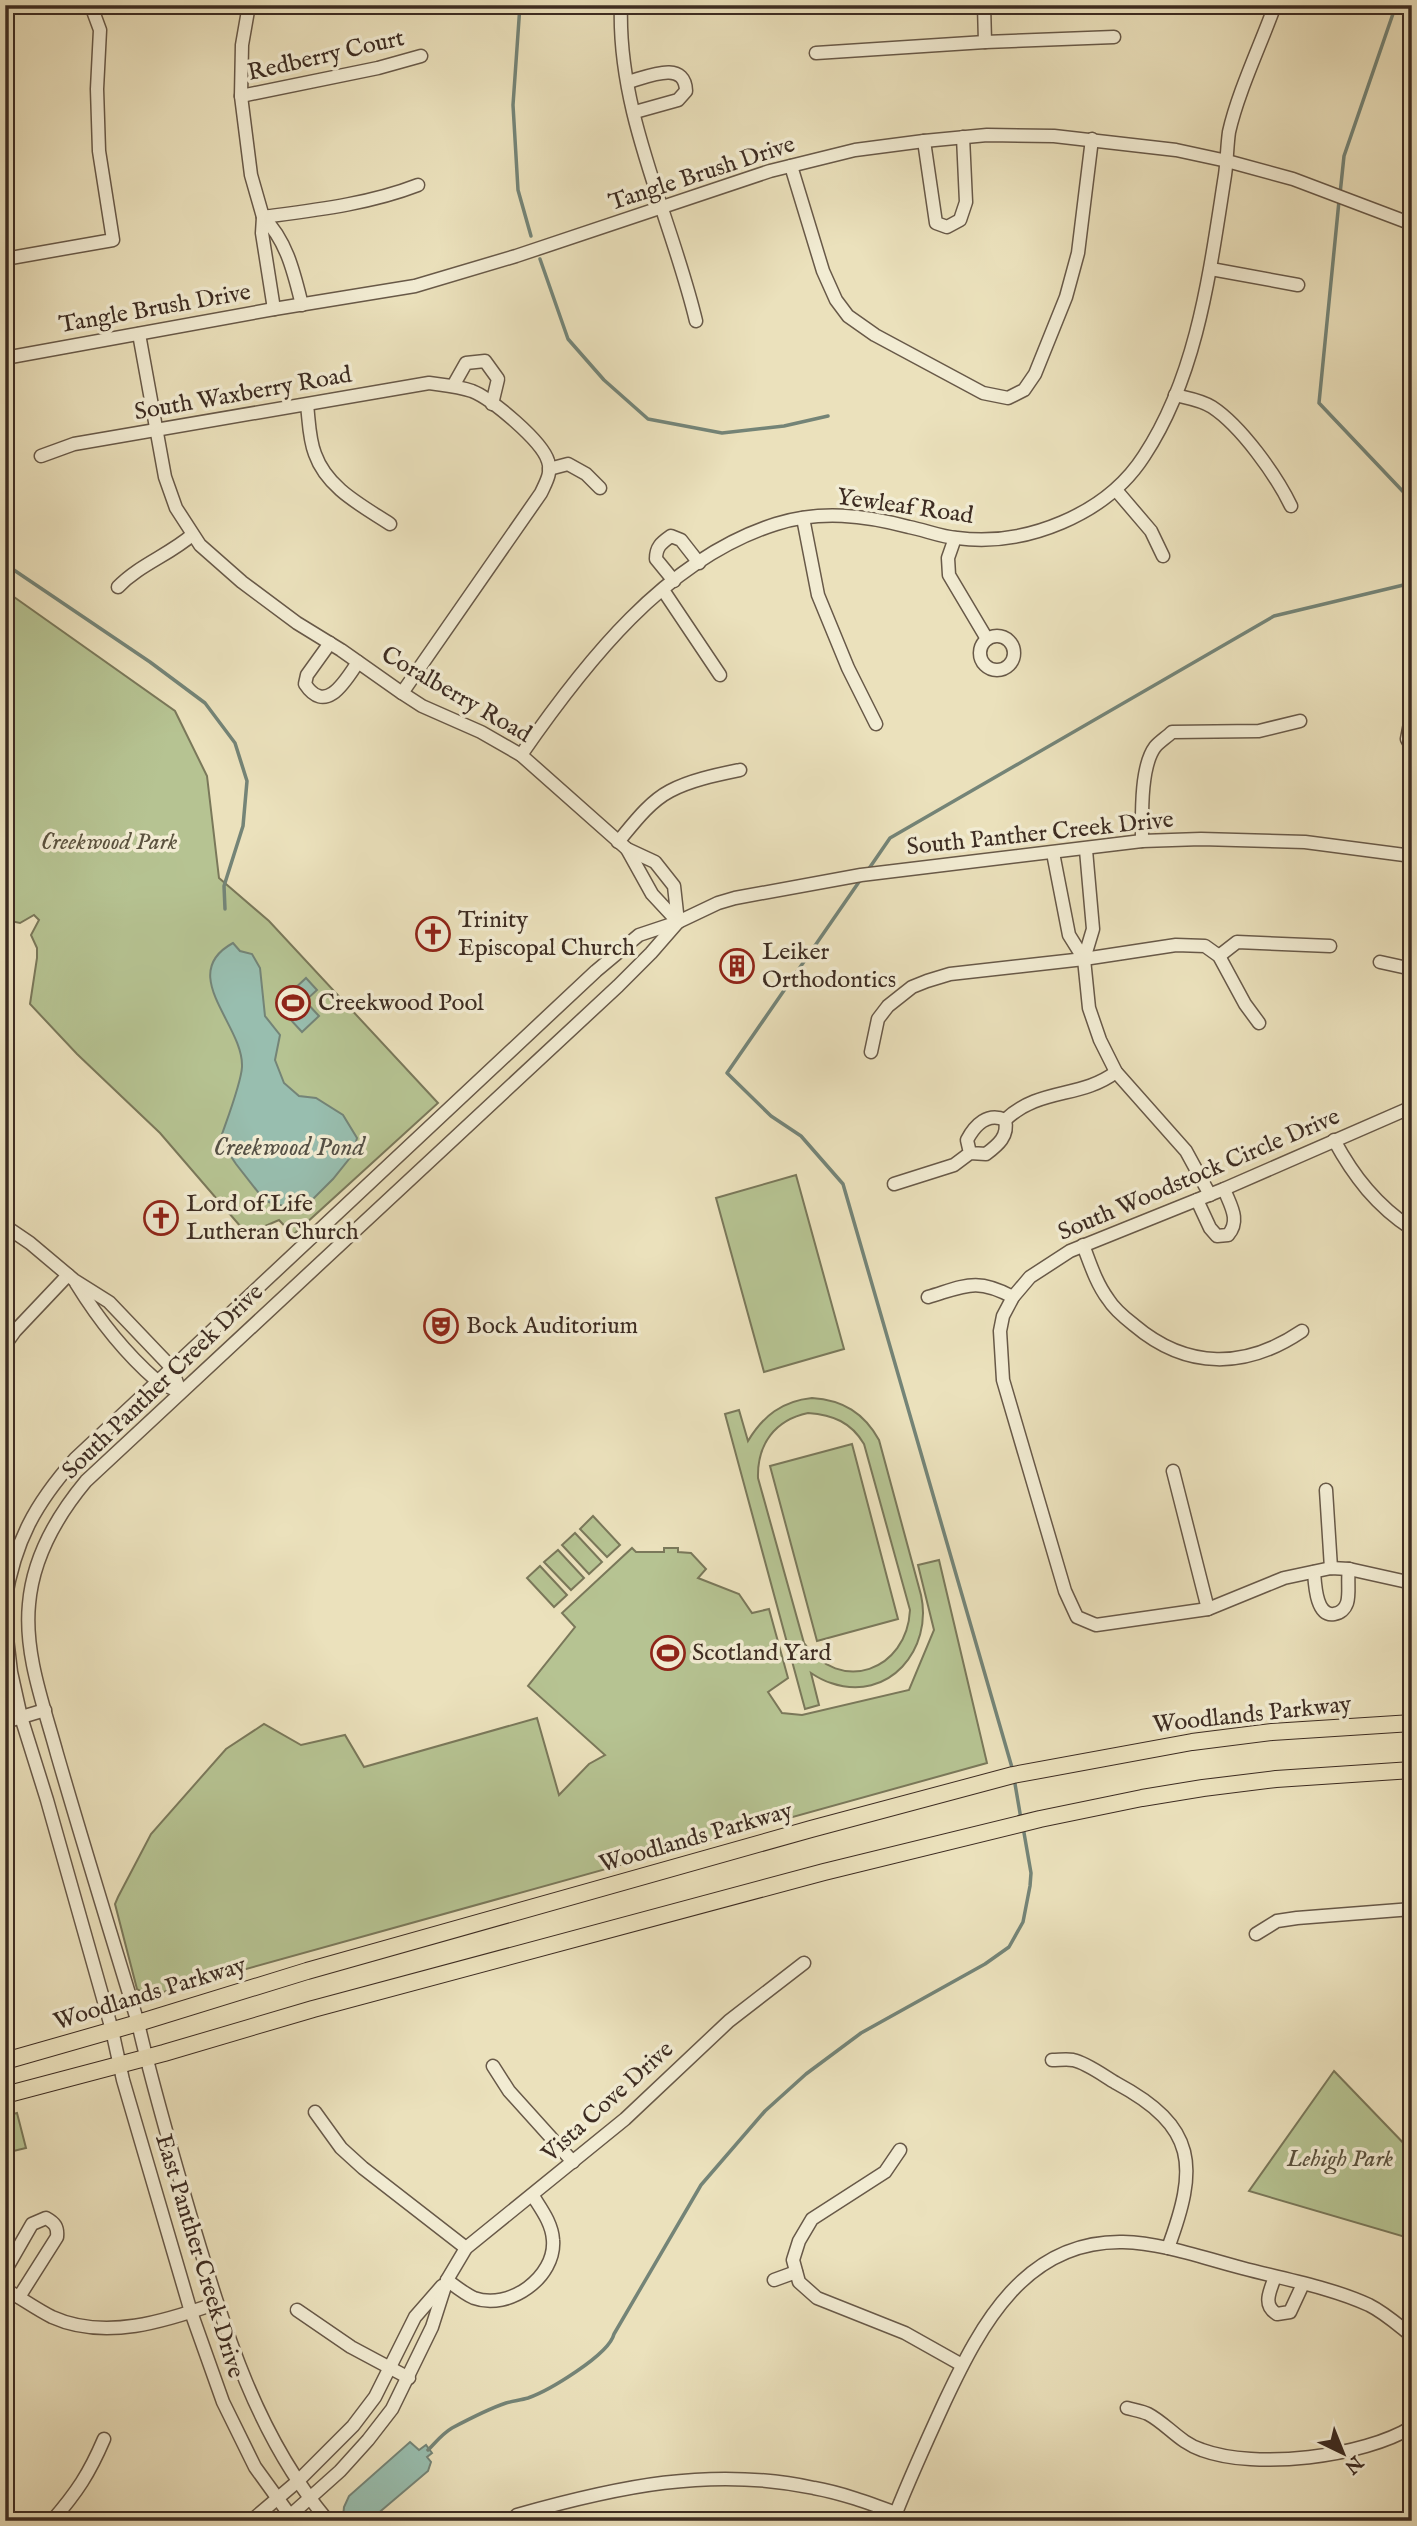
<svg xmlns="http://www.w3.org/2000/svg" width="1417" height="2526" viewBox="0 0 1417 2526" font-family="'IM FELL English',serif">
  <rect width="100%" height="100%" fill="#ebe1bc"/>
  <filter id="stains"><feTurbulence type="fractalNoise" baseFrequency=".00286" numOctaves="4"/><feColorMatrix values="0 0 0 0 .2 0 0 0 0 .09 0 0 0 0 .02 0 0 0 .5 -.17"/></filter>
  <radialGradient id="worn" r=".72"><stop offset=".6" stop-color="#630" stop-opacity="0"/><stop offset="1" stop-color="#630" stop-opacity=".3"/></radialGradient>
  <g fill="#b6c392" stroke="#7a785a" stroke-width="2" fill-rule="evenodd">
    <polygon points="14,597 175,711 207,776 219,878 269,921 438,1103 293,1235 279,1220 247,1234 160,1133 77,1054 30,1004 37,958 37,948 31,935 39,920 34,915 20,923 5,920 5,607"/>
    <polygon points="796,1175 844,1349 764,1372 716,1198"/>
    <path d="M 812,1398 C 843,1400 864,1413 879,1440 L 921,1595 C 933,1649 889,1703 831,1683 C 824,1681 817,1677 811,1673 L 819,1705 L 805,1709 L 725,1414 L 739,1410 L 748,1441 C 763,1416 782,1401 812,1398 ZM 808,1413 C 833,1415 851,1422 864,1444 L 910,1610 C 907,1671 840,1695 804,1643 L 758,1478 C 757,1444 775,1420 808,1413 Z"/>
    <polygon points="852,1444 898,1619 817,1641 770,1466"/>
    <polygon points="593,1516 620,1545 607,1557 580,1529"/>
    <polygon points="575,1533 602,1562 589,1574 562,1545"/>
    <polygon points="632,1548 636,1552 664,1552 664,1548 678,1548 678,1552 691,1553 706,1569 698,1578 739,1594 752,1613 769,1609 788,1678 768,1692 782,1713 802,1715 909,1690 934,1630 918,1565 939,1560 987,1763 149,1996 137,1989 115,1904 118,1897 151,1834 226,1749 264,1724 301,1745 345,1735 364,1767 537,1718 559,1795 589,1764 605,1755 528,1686 575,1627 562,1613"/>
    <polygon points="558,1550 584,1578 571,1590 544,1562"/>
    <polygon points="540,1566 567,1595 554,1607 527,1578"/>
    <polygon points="1334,2071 1412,2152 1412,2239 1249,2191"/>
    <polygon points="17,2113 26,2148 5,2153 5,2116"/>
  </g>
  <g fill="#98beaf" stroke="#748477" stroke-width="2">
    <path d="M 233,943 L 240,951 L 252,954 L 260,968 L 265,1016 L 280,1035 L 275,1060 L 284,1083 L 299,1096 L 316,1098 L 343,1115 L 357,1138 L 353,1154 L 333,1179 L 313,1199 L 291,1208 L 265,1201 L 236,1164 L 220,1140 C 226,1122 241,1084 242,1067 C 244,1025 176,974 233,943 Z"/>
    <polygon points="306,978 317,990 305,1001 319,1016 302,1032 277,1005"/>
    <polygon points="410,2442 419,2450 426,2445 432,2453 427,2457 431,2462 428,2471 369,2521 348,2521 343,2517 344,2507 349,2496"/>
  </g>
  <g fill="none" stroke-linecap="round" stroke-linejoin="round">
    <g stroke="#748477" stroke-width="3.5">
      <polyline points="520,5 513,105 518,190 531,236"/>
      <polyline points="1340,194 1344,156 1396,5"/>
      <polyline points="1339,201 1319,403 1412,501"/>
      <polyline points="540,259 568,339 604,380 648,419 722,433 784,426 828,416"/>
      <polyline points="5,564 150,662 205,703 235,743 247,781 243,826 224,886 225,909"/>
      <polyline points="868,870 890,838 1274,616 1412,583"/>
      <polyline points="861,879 727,1073 771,1116 801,1136 843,1184 1013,1771"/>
      <polyline points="1014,1778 1021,1819"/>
      <path d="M 428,2450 C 436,2442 442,2434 452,2428 C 469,2419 488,2409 506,2403 C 513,2401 521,2400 528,2398 C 548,2391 609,2355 614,2334 L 701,2185 L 765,2111 L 806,2074 L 861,2033 L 985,1964 L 1009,1947 L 1023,1922 L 1030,1886 L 1031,1873 L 1023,1827"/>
    </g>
    <g stroke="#685948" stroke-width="15">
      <g id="minor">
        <polyline points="249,5 242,45 241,96 251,175 263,217 262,233 274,309"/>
        <path d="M 621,5 C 617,114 671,216 696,321"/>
        <polyline points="984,5 985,42"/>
        <polyline points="816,53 985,42 1114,37"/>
        <path d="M 628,82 C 647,77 685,59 686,91 L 678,100 L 635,112"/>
        <polyline points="241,96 378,68 421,56"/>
        <polyline points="924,141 936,223 947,227 960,220 966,202 963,137"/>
        <polyline points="791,166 823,271 836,300 848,316 875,335 983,393 1008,398 1024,390 1035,374 1066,297 1078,253 1092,139"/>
        <path d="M 263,217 C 316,210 369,204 418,185"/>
        <path d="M 263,217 C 287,241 294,273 302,305"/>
        <polyline points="5,259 113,240 99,151 97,89 100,30 93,11 87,5"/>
        <polyline points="1211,269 1298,285"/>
        <polyline points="139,334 165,477 176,508 200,545 242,582 297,623 341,650 402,693 422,706 481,732 521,755 627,849 655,862 674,886 678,922"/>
        <polyline points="5,358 274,309 415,286 516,256 770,171 855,150 924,141 987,135 1054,136 1176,150 1227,161 1293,179 1412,224"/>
        <polyline points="453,386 466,363 485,361 498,379 492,404"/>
        <path d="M 1175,395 C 1187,398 1201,400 1212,407 C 1241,426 1276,475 1291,506"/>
        <path d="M 307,405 C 309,421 309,439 315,454 C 327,488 361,505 390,524"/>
        <path d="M 41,456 L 74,444 L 429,383 C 443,385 458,386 472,391 C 492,399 542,441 548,461 C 552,473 546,482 541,493 L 402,693"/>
        <polyline points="549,469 568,464 586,474 600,488"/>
        <polyline points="1116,490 1151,531 1163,556"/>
        <polyline points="803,518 818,595 848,668 876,724"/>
        <polyline points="955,538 948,558 949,575 987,639"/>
        <path d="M 674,581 L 656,559 C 656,547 661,543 671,536 L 681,540 L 699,563"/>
        <path d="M 118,587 C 139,565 169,555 192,535"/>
        <polyline points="663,590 720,675"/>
        <circle cx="997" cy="653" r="17"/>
        <path d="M 330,643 L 307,675 L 305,684 C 326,716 346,680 358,662"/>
        <polyline points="1412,713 1407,739 1412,748"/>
        <path d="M 521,755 C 584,664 665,559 776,524 C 820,510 864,515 909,527 C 925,530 941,537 957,538 C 1025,547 1106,515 1144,456 C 1198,374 1210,270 1225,175 C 1227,161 1227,146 1229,132 C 1238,92 1261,44 1275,5"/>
        <path d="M 1142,841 C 1142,817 1140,767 1155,747 C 1159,742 1167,737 1172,732 L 1259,731 L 1300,721"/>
        <path d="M 618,842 C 633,824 649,802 670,791 C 691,780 716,775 740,770"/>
        <polyline points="627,849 652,894 678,922"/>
        <polyline points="1086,850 1093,929 1084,959 1089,1008 1100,1040 1116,1072 1186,1151 1210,1195"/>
        <polyline points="1053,853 1069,935 1084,959"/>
        <polyline points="1219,956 1237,942 1330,946"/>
        <polyline points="1380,962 1412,969"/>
        <polyline points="871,1052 878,1019 888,1006 912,987 927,981 950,974 1084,959 1176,945 1205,946 1219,956 1245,1004 1259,1023"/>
        <polyline points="1412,1107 1224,1189 1070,1251 1030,1277 1013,1297 1003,1316 1000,1331 1003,1380 1065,1591 1077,1617 1096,1625 1208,1609 1284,1578 1331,1568 1349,1569 1412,1583"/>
        <path d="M 1005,1120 C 1040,1087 1080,1099 1116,1072"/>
        <path d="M 1334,1140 C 1354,1177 1377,1206 1412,1229"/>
        <path d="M 894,1184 L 954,1165 L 970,1153 L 986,1154 C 998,1145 1009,1136 1005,1120 C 988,1112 975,1125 967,1140 L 970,1153"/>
        <path d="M 1197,1200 L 1210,1228 L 1217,1236 L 1228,1235 C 1241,1220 1230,1205 1224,1189"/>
        <polyline points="5,1226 30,1243 74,1280 109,1302 172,1368 180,1392"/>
        <path d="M 1083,1245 C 1090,1263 1096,1283 1108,1299 C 1114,1309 1125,1318 1134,1325 C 1187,1370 1246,1369 1302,1331"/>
        <path d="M 76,1283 C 97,1317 125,1353 156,1380 C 163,1385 172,1388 180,1392"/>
        <path d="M 928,1297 C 965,1286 976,1277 1013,1297"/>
        <polyline points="5,1345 15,1331 68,1275"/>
        <polyline points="1411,1387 1412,1388"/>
        <polyline points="1173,1471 1208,1609"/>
        <polyline points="1326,1490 1331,1568"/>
        <path d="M 1314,1572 C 1315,1584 1316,1617 1334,1614 C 1340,1613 1345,1609 1347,1603 C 1350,1594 1347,1580 1349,1569"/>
        <path d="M 5,1601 C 15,1541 35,1504 75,1459 L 596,971 L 639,935 L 678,922 L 718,903 L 735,898 L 861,875 L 1142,841 L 1201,839 L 1305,842 L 1412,856"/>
        <polyline points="5,1621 11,1672 21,1717 47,1800 112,2030 123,2080 191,2312 223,2402 255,2467 294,2521"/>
        <polyline points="5,1722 45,1710"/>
        <polyline points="1256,1934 1277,1921 1297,1918 1412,1909"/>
        <path d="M 1052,2060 C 1059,2060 1067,2059 1073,2060 C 1087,2063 1104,2076 1116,2083 C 1198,2127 1198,2167 1168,2248"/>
        <polyline points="493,2066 509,2091 573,2162"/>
        <polyline points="315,2112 341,2148 363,2168 466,2248"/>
        <polyline points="900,2150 885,2172 812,2219 799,2241 793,2260 799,2282 817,2298 905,2333 962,2365"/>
        <path d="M 5,2271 L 32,2224 L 46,2218 C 55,2223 58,2227 57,2237 L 19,2297"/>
        <path d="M 1275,2277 C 1270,2291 1262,2305 1277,2314 L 1290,2312 L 1303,2284"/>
        <path d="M 447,2280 C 455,2286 465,2294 474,2298 C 509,2311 556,2277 553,2240 C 552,2223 541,2209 533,2196"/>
        <polyline points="774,2280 796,2272"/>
        <path d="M 5,2289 C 21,2298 36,2309 52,2317 C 105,2341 166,2321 217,2303"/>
        <polyline points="297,2310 351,2347 409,2378"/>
        <path d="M 1127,2408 C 1134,2410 1142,2411 1148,2414 C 1167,2424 1180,2443 1202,2450 C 1256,2470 1363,2457 1412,2427"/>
        <path d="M 52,2521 C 77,2492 89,2474 104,2439"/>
        <polyline points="251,2521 298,2481 353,2426 375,2397 415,2317 442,2286"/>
        <polyline points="284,2521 340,2471 368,2440 392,2409 432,2327 447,2280 466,2248 625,2119 729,2021 804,1963"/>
        <path d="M 328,2521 C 257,2437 225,2331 194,2228 C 174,2160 154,2092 138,2023 C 111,1934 83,1844 57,1754 C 44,1706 24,1654 29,1604 C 33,1557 56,1517 86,1481 L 618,986 L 651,953 L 678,922"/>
        <path d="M 511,2521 L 517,2515 C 616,2487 711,2466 814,2488 C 842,2493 869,2503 896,2513"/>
        <path d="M 889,2521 L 896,2513 C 911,2475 928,2438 945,2401 C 981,2324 1026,2240 1123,2242 C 1163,2243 1203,2258 1242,2268 C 1283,2279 1330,2287 1369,2305 C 1385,2313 1398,2325 1412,2336"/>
      </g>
    </g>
    <g stroke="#3d2c22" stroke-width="18">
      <g id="major">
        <polyline points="5,2061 138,2023 307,1971 811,1829 1013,1775 1192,1742 1272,1732 1412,1723"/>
        <polyline points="5,2095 164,2053 313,2009 824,1872 1040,1819 1142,1798 1203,1788 1276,1779 1412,1770"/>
      </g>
    </g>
    <use href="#minor" stroke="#f2ecd3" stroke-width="12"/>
    <use href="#major" stroke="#ebe1bc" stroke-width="16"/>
  </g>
  <defs>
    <g id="church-ring" transform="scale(1.75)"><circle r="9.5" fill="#f2ecd3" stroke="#8f2418" stroke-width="1.5"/><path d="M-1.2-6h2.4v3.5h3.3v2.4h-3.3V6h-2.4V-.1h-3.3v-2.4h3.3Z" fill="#8f2418"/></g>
    <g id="building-ring" transform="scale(1.75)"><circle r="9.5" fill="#f2ecd3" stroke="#8f2418" stroke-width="1.5"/><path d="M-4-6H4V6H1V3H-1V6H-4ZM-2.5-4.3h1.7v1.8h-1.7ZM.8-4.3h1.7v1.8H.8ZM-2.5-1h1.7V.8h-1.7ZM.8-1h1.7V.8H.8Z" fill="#8f2418"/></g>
    <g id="stadium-ring" transform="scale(1.75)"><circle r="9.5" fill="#f2ecd3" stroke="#8f2418" stroke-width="1.5"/><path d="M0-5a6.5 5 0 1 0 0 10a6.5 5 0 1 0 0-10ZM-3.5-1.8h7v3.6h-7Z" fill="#8f2418"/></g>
    <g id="theatre-ring" transform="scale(1.75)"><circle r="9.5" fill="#f2ecd3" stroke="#8f2418" stroke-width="1.5"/><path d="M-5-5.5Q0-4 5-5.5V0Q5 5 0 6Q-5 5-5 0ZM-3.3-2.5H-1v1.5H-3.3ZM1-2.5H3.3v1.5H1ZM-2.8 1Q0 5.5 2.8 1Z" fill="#8f2418"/></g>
  </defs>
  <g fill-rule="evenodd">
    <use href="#church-ring" x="433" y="934"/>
    <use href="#building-ring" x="737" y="966"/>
    <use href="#stadium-ring" x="293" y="1003"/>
    <use href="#church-ring" x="161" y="1218"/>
    <use href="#theatre-ring" x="441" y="1326"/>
    <use href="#stadium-ring" x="668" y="1653"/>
  </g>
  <g text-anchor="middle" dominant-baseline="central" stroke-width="7" stroke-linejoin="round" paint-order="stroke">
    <g font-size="24" fill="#3d2c22" stroke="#f2ecd3">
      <text transform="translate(326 56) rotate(-13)">Redberry Court</text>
      <text transform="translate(702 174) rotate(-18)">Tangle Brush Drive</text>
      <text transform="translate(155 309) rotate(-10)">Tangle Brush Drive</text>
      <text transform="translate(243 394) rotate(-10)">South Waxberry Road</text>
      <text transform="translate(905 507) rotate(8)">Yewleaf Road</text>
      <text transform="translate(456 695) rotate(30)">Coralberry Road</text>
      <text transform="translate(1040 834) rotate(-6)">South Panther Creek Drive</text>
      <text transform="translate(1199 1175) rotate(-23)">South Woodstock Circle Drive</text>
      <text transform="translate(163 1382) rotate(-44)">South Panther Creek Drive</text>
      <text transform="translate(1252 1715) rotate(-6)">Woodlands Parkway</text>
      <text transform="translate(696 1838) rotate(-16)">Woodlands Parkway</text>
      <text transform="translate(150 1994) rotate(-17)">Woodlands Parkway</text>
      <text transform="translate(608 2102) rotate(-42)">Vista Cove Drive</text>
      <text transform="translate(199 2256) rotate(73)">East Panther Creek Drive</text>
    </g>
    <g font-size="24" font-style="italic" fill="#5b523e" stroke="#f2ecd3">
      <text x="109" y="842">Creekwood Park</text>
      <text x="1340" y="2159">Lehigh Park</text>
    </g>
    <g font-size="24" fill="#3d2c22" stroke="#f2ecd3" text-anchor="start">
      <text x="458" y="920">Trinity<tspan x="458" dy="28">Episcopal Church</tspan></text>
      <text x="762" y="952">Leiker<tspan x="762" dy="28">Orthodontics</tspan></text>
      <text x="318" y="1003">Creekwood Pool</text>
      <text x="186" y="1204">Lord of Life<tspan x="186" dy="28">Lutheran Church</tspan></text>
      <text x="466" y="1326">Bock Auditorium</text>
      <text x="692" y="1653">Scotland Yard</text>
    </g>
    <g font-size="26" font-style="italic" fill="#545045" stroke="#f2ecd3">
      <text x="289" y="1147">Creekwood Pond</text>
    </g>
  </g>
  <rect width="1417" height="2526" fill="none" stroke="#ebe1bc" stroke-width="28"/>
  <rect x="7" y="7" width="1403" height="2512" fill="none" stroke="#3d2c22" stroke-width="3.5"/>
  <rect x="14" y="14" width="1389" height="2498" fill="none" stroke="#3d2c22" stroke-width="2"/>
  <g transform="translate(1343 2453) rotate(137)" stroke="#f2ecd3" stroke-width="5" paint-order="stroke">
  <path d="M0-5L12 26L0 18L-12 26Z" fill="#3d2c22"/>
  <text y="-10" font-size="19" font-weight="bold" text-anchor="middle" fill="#3d2c22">N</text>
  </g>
  <rect width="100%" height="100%" filter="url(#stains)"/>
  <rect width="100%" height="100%" fill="url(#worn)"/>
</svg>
